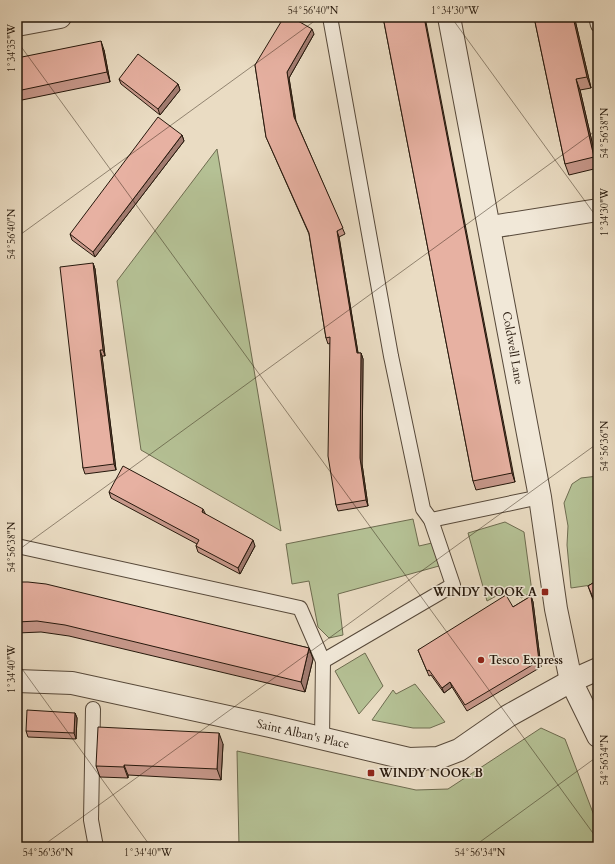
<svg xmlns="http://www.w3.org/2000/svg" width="615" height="864" viewBox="0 0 615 864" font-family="Cardo,serif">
  <rect width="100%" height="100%" fill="#eadcc3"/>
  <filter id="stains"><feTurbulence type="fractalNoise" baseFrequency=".005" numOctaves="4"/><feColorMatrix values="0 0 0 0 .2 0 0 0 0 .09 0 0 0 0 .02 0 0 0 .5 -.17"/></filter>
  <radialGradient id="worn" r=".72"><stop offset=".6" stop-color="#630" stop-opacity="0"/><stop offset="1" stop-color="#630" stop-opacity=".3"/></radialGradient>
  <g fill="#b5c195" stroke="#6e6c50">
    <polygon points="217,149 281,531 141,450 117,281"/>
    <polygon points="598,476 598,584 571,588 567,545 568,526 564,503 572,484 581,478"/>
    <polygon points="413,519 419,546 432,543 439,566 338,594 343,635 329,638 318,627 309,581 292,584 286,544"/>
    <polygon points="505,522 524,532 532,592 521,598 513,587 487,601 468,533"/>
    <polygon points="365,653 383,686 359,714 335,671"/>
    <polygon points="415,684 445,722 430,728 413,728 372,720 393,690 396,694"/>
    <polygon points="541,728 565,739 598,826 598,847 239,847 237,751 416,790 448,789"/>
  </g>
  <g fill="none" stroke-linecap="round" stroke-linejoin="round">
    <g stroke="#57493a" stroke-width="16">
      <g id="service">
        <polyline points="596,17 598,25"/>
        <polyline points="431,520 540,497"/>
        <polyline points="17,546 300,608 323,661 322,739"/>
        <polyline points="323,661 453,585 431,520 423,509 391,356 330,17"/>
        <polyline points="93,709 91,820 96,847"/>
      </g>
    </g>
    <g stroke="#57493a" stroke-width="24">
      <g id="minor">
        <polyline points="17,25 60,17"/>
        <polyline points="491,227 598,210"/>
      </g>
    </g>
    <g stroke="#57493a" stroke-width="24">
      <g id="tertiary">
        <polyline points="449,17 540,497 556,609 571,681 598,736"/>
        <polyline points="17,681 72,683 270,726 409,759 438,758 459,750 508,716 571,681 598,669"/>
      </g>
    </g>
    <use href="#service" stroke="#f1e8d8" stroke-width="14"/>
    <use href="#minor" stroke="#f1e8d8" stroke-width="22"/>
    <use href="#tertiary" stroke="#f1e8d8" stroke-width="22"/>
  </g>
  <g fill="#c7988b" stroke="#26180c">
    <polygon points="383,17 515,482 476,490 473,481"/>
    <polygon points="534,17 576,17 576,19 575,20 591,88 580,90 598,168 569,175 565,164"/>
    <polygon points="314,34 289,78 296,121 345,234 339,237 358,353 361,353 363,359 362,464 368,506 338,511 336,505 330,343 328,344 326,338 309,234 266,137 255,65"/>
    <polygon points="104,50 110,82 17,101 17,58"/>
    <polygon points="119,79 178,84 180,90 160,115 121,84"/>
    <polygon points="182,135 184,141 95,257 72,240 70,234"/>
    <polygon points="93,263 95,269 105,356 102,356 116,470 85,474 83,468"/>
    <polygon points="109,492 255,546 240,574 198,552 196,546 197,544 111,498"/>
    <polygon points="598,580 598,611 592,597 588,586"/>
    <polygon points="17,582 309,648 313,659 305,692 69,636 41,632 17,633"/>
    <polygon points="531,596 533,602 541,667 467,711 452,687 444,693 431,675 429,676 418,650 513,607"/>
    <polygon points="75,713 77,718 76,739 28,737 26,731"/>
    <polygon points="223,744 221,780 128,775 128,778 100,777 96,766"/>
  </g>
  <g fill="#a27c71" stroke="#26180c">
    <polygon points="424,17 425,17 515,482 512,473"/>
    <polygon points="573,17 574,17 575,20 591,88 587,77"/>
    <polygon points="312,29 314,34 289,78 296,123 294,117 287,72"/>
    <polygon points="101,41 104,50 110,82 107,72"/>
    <polygon points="576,79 580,90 598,168 594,157"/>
    <polygon points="178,84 180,90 160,115 158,109"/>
    <polygon points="182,135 184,141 95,257 93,252"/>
    <polygon points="337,231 339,237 359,359 357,353"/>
    <polygon points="93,263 95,269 105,356 103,350"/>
    <polygon points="100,350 102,356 116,470 114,464"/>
    <polygon points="361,353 363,359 362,464 368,506 366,500 360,458"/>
    <polygon points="203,509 206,515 202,512"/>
    <polygon points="253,540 255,546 240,574 238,568"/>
    <polygon points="531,596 533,602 541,667 539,661"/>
    <polygon points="309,648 313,659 305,692 301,682"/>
    <polygon points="450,682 452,687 444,693 442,688"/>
    <polygon points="75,713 77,718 76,739 74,733"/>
    <polygon points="219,733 223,744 221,780 217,769"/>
    <polygon points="124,765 128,775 128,778 124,767"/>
  </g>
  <g fill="#e7b1a2" stroke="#26180c">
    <polygon points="284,17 291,17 312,29 287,72 294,117 343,228 337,231 357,353 361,353 360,458 366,500 336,505 328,456 330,337 326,338 309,233 266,137 255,65"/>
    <polygon points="383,17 424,17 512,473 473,481"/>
    <polygon points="534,17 573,17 587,77 576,79 594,157 565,164"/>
    <polygon points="101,41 107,72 17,91 17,58"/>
    <polygon points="138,54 178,84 158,109 119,79"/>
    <polygon points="158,117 182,135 93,252 70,234"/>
    <polygon points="93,263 103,350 100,350 114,464 83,468 60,267"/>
    <polygon points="123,466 203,509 202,512 253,540 238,568 196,546 199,540 109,492"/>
    <polygon points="598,580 598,609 588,586"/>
    <polygon points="17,582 28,582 46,584 309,648 301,682 65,625 37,621 17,622"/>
    <polygon points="506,595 513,607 531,596 539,661 465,705 450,682 442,688 429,670 427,671 418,650"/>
    <polygon points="27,710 75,713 74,733 26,731"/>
    <polygon points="98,727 219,733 217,769 124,765 124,767 96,766"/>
    <polygon points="545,845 547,847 542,847"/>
  </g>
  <path fill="none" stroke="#26180c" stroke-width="1" stroke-opacity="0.45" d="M 451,17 L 598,219M 17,41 L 598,840M 17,237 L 320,17M 17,551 L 598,129M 17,662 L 151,847M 41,847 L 598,443M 473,847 L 598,756"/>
  <g fill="#8f2418" stroke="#f1e8d8" stroke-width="1.5">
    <rect x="541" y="588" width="8" height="8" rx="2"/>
    <circle cx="481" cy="660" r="4"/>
    <rect x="367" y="769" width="8" height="8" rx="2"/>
  </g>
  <g text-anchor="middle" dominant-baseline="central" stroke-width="3" stroke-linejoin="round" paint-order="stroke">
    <g font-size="12" fill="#26180c" stroke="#f1e8d8">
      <text transform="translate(513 348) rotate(80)">Coldwell Lane</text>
      <text transform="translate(303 734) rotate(13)">Saint Alban's Place</text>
    </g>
    <g font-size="12" font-weight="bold" fill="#26180c" stroke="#f1e8d8" text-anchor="start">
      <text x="537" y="592" text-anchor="end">WINDY NOOK A</text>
      <text x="489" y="660">Tesco Express</text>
      <text x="379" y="773">WINDY NOOK B</text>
    </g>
  </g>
  <rect width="615" height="864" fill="none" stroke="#eadcc3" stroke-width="44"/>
  <rect x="22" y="22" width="571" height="820" fill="none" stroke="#26180c" stroke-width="1.5"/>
  <g font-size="10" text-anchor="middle" fill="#26180c">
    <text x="313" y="14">54°56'40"N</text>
    <text x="455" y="14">1°34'30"W</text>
    <text transform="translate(11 48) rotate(-90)" y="4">1°34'35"W</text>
    <text transform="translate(604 133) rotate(-90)" y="4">54°56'38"N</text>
    <text transform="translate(604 212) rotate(-90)" y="4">1°34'30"W</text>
    <text transform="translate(11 234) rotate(-90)" y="4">54°56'40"N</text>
    <text transform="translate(604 446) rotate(-90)" y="4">54°56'36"N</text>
    <text transform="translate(11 547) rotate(-90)" y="4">54°56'38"N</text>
    <text transform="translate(11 669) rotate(-90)" y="4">1°34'40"W</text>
    <text transform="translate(604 760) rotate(-90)" y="4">54°56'34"N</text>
    <text x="48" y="856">54°56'36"N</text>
    <text x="148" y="856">1°34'40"W</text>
    <text x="480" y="856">54°56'34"N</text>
  </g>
  <rect width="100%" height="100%" filter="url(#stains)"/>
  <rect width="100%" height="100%" fill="url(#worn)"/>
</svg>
